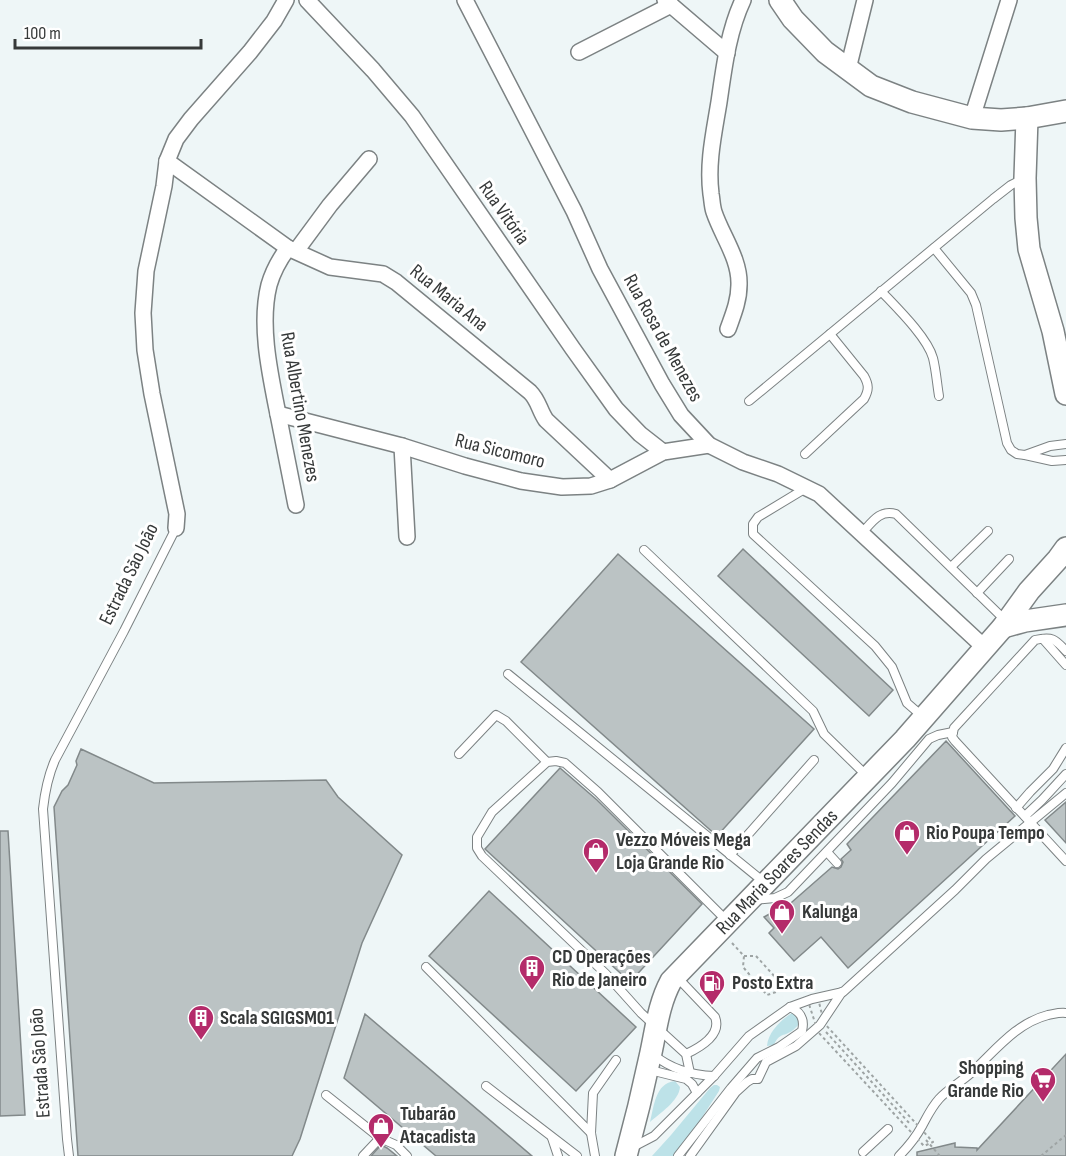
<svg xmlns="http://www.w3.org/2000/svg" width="1066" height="1156" viewBox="0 0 1066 1156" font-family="'Sofia Sans Condensed',sans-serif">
  <rect width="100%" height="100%" fill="#eef6f7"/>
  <g fill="#bde2e8">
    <path d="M 792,1013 L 796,1013 L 800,1022 C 799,1024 795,1029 793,1030 C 785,1037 779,1032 774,1045 L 767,1046 C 768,1032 781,1020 792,1013 Z"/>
    <path d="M 675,1081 L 680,1087 C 679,1101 660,1113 650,1122 C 654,1107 655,1083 675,1081 Z"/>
    <polygon points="714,1085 717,1085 720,1087 719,1091 677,1156 652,1156 671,1135 710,1088"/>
  </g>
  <g fill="#bbc3c4" stroke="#82898a" stroke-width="1.5">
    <polygon points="743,549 893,690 869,716 718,576"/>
    <polygon points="618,554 814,729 717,836 521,662"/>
    <polygon points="946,741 1015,816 848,968 821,937 794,961 769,933 774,928 764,917 773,912 776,916 832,867 838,869 841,867 843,862 841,859 851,850 847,844"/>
    <polygon points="81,749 154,783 326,780 338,797 402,855 362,943 300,1139 292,1156 78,1156 54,807 62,791 68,785 77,765 76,761"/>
    <polygon points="560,768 597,800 702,904 630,982 485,849"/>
    <polygon points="1066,802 1066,843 1045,820"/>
    <polygon points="0,831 8,831 25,1115 0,1116"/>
    <polygon points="489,891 636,1027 576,1091 429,956"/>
    <polygon points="365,1014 532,1156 436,1156 344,1078"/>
    <polygon points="1066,1054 1066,1156 917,1156 917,1152 955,1143 955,1147 977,1148 977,1150"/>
    <polygon points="381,1145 387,1148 397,1156 371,1156"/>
  </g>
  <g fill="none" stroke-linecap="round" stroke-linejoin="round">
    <g stroke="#7c8283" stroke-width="10">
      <g id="lane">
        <polyline points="934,248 971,293 976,305 1007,443 1011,450 1017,454 1025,455 1052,461 1066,460"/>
        <path d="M 881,291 C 897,308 927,337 933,358 C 936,370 937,384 939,396"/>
        <polyline points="749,401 993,199 1011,185 1023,179"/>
        <path d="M 805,454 L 864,399 C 869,390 869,385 864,376 L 830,334"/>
        <polyline points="1025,455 1050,446 1066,444"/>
        <polyline points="806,488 758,517 753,524 753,534 875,646 892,667 907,703 922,716"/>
        <path d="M 862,533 C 872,522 880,509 896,514 L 1006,621"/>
        <polyline points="644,550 813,711 824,734 867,776"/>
        <polyline points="951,567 988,531"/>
        <polyline points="977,593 1009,559"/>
        <polyline points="1043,639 1066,665"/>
        <path d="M 1066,651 C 1055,639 1052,636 1035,640 L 954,728 L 952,737 L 955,741 L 1066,861"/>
        <polyline points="508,674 765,883"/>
        <polyline points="459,754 496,715 506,721 547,762"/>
        <polyline points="1016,808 1030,792 1053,769 1066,748"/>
        <polyline points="1025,816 1042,800 1066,774"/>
        <polyline points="827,852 837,863"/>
        <polyline points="730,855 814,760"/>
        <polyline points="754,900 775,898 788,892 892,783 929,739 938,735 953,732"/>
        <polyline points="426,967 591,1133"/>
        <path d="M 676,976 L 715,1017 C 722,1035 701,1047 686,1054"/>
        <path d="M 654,1055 C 671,1069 692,1075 714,1076"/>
        <polyline points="650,1070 686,1079 692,1084 697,1093"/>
        <polyline points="690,1073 686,1054 641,1013 606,974 482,856 477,848 477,837 492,812 547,762 556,761 565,763 598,792 727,921"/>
        <polyline points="486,1086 577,1156"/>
        <polyline points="326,1095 380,1138 363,1156"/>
        <polyline points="380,1138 396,1145 407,1156"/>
        <polyline points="552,1138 558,1156"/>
        <polyline points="631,1148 654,1136 714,1076 749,1036 790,1007 812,999 843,992 955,890 986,859 1066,793"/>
        <polyline points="863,1152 888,1129"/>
        <path d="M 69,1156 L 67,1139 L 43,809 C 45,791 48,776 55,760 L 124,631 L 176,528"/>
        <polyline points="595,1156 591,1133 593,1093 616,1060"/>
        <path d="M 678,1156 L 731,1088 L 757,1058 L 779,1047 L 802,1031 C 805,1019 801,1012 790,1007"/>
        <polyline points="690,1156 736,1092 747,1082 752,1079 758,1079 766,1062 796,1046 820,1025 842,992"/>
        <path d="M 899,1156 C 908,1147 916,1137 922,1126 C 927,1117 931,1108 939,1099 C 948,1089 961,1082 971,1073 C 995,1051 1016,1023 1048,1015 C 1054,1014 1060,1012 1066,1013"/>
      </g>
    </g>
    <g stroke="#7c8283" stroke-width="18">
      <g id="street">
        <polyline points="307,0 373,70 412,116 573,349 616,409 640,434 663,452"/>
        <polyline points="465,0 574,211 600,269 662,384 681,415 709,445 743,462 778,474 819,494 984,647"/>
        <polyline points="665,0 727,53"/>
        <polyline points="579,52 671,5"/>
        <polyline points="848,69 865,0"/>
        <polyline points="972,118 1009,0"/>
        <path d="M 167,161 L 288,248 L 330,267 L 383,274 L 396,282 L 530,392 C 539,401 539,410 546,420 L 610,480"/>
        <path d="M 288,248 C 279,260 273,271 269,285 C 259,325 270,374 278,414 C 284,445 290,475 296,505"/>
        <polyline points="296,251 330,205 369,159"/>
        <path d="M 728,329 C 733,315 739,301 739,285 C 740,259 722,236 714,212 C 712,206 712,199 711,194 C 707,163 714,133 719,102 C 724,68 728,32 743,0"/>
        <polyline points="278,414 402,446 465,466 521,481 562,487 591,486 610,480 663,452 709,445"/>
        <polyline points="402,446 407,537"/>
        <polyline points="176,528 177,514 152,394 145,350 143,313 146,271 164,186 167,161 176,139 191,119 250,52 274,21 286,0"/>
      </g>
    </g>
    <g stroke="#7c8283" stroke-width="24">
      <g id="secondary">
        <polyline points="780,0 793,19 825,52 871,86 912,102 972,118 1001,120 1027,118 1066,111"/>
        <polyline points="1027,118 1025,178 1026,218 1029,249 1053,331 1066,394"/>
        <polyline points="1003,627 1025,621 1066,615"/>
        <path d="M 626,1156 C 635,1123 643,1090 650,1057 C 656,1031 658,1005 671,981 L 905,739 L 1003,627 L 1029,591 L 1058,559 L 1066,548"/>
      </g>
    </g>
    <g stroke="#9ea4a4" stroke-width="2" stroke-dasharray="3 3" stroke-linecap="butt">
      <polyline points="732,943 744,956 743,967 767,995 782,990 809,988"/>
      <polyline points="744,956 756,956 786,989"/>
      <polygon points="818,998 824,1023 933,1142 924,1146 818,1032 808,1001"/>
      <polyline points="826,1032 911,1125"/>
      <polyline points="926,1140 940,1156"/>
      <polyline points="1041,1156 1066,1135"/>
    </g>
    <use href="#lane" stroke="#fff" stroke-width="8"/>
    <use href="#street" stroke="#fff" stroke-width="15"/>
    <use href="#secondary" stroke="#fff" stroke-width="21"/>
  </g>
  <defs>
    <g id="shop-pin" transform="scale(1.35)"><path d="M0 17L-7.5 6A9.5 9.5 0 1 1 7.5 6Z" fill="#b42b6a" stroke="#fff"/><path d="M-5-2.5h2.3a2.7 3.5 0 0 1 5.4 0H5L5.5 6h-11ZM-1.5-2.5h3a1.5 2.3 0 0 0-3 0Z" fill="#fff"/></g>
    <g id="building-pin" transform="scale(1.35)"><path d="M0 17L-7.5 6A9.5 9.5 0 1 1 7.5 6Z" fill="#b42b6a" stroke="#fff"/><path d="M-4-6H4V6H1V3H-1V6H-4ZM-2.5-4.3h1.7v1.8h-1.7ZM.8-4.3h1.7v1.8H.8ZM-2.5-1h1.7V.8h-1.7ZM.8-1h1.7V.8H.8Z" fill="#fff"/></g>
    <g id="fuel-pin" transform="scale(1.35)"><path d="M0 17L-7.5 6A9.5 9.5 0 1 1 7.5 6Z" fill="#b42b6a" stroke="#fff"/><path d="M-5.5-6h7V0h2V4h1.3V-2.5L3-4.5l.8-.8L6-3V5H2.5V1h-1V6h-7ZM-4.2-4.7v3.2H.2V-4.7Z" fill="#fff"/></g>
    <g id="supermarket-pin" transform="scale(1.35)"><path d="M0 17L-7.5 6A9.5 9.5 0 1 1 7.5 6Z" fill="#b42b6a" stroke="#fff"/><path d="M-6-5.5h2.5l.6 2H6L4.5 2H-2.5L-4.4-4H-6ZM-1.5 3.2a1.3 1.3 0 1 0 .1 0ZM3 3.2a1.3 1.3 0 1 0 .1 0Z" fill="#fff"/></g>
  </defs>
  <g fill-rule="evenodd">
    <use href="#shop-pin" x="907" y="833"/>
    <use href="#shop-pin" x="596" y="851"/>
    <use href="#shop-pin" x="782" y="912"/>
    <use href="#building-pin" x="532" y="968"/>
    <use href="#fuel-pin" x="712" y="983"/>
    <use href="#building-pin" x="201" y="1018"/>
    <use href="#supermarket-pin" x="1043" y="1080"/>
    <use href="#shop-pin" x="381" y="1126"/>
  </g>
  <g text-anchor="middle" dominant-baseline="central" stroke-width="6" stroke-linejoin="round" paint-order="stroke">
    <g font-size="20" fill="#363939" stroke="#fff">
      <text transform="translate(504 213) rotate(55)">Rua Vitória</text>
      <text transform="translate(449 298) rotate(39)">Rua Maria Ana</text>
      <text transform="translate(663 338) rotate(61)">Rua Rosa de Menezes</text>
      <text transform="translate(300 407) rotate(80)">Rua Albertino Menezes</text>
      <text transform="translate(500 451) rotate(14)">Rua Sicomoro</text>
      <text transform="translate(129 574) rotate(-64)">Estrada São João</text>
      <text transform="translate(777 872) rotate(-46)">Rua Maria Soares Sendas</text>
      <text transform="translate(40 1063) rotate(-94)">Estrada São João</text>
    </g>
    <g font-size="20" font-weight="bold" fill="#363939" stroke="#fff" text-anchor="start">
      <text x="926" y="833">Rio Poupa Tempo</text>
      <text x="616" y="840">Vezzo Móveis Mega<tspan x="616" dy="23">Loja Grande Rio</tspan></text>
      <text x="802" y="912">Kalunga</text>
      <text x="552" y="957">CD Operações<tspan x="552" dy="23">Rio de Janeiro</tspan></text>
      <text x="732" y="983">Posto Extra</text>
      <text x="220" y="1018">Scala SGIGSM01</text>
      <text x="1024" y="1068" text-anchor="end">Shopping<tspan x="1024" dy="23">Grande Rio</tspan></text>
      <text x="400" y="1114">Tubarão<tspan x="400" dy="23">Atacadista</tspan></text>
    </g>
  </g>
  <path d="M15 39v9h186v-9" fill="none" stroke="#363939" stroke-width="3"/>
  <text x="24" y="39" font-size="18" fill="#363939" stroke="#ffffff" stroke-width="4.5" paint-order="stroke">100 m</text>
</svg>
